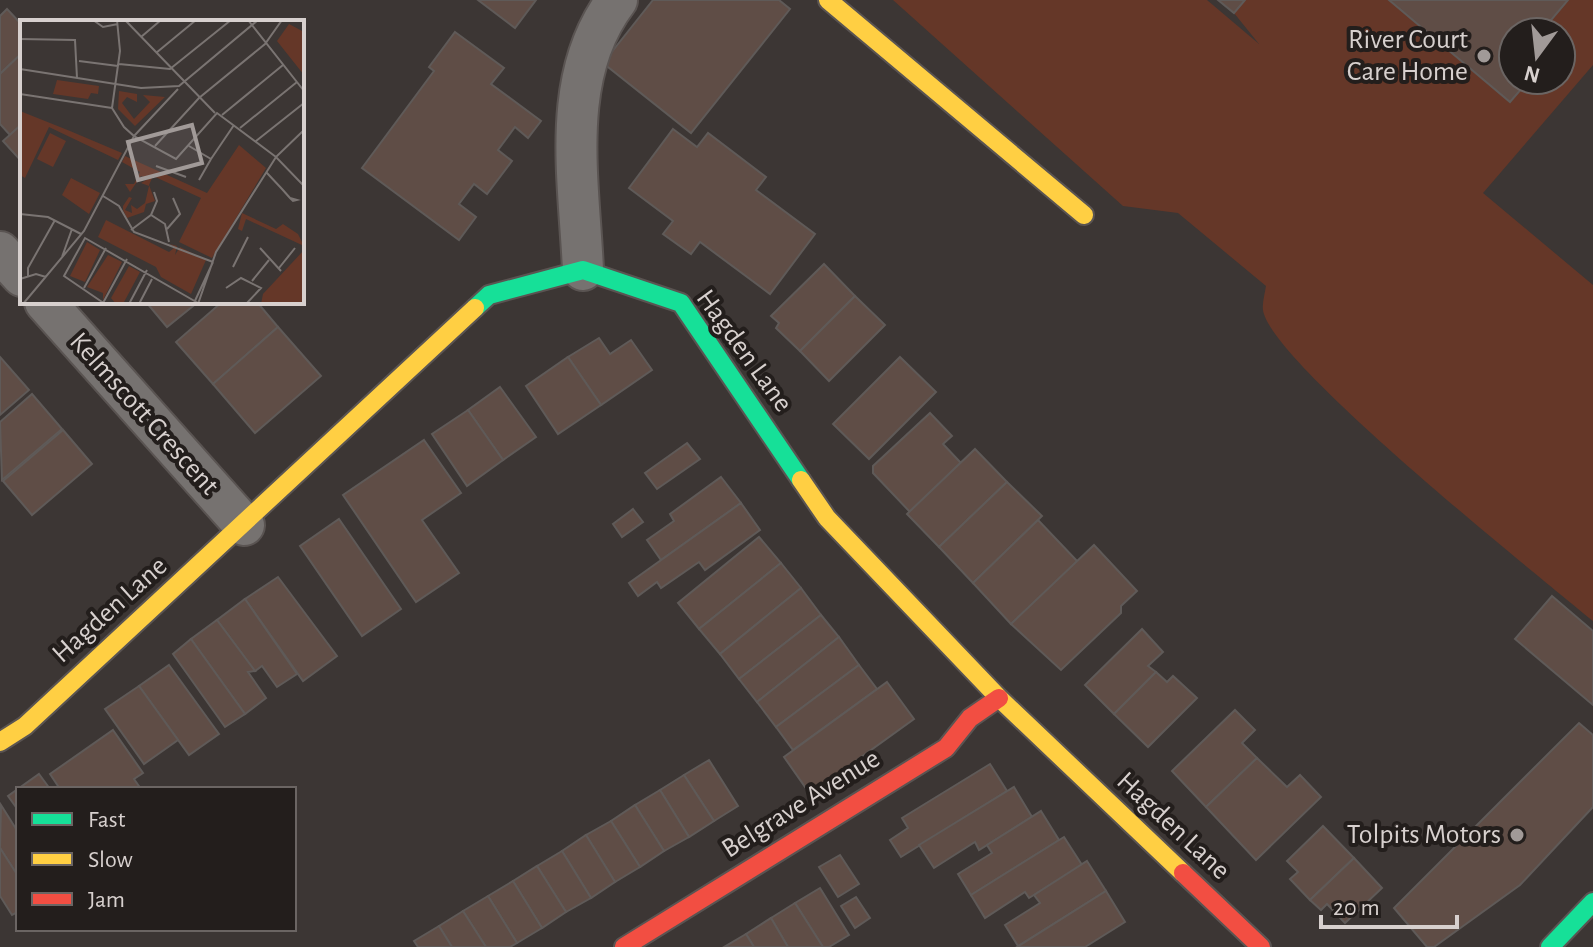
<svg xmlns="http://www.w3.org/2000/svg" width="1593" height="947" viewBox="0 0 1593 947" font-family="'Alegreya Sans',sans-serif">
  <rect width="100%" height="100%" fill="#3c3634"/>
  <path fill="#653728" d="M 893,0 L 1207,0 L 1259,44 L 1234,13 L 1245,0 L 1389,0 L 1510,102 L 1529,80 L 1561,80 L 1561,32 L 1541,32 L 1568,0 L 1593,0 L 1593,65 L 1483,193 L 1593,285 L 1593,621 C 1540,577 1270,362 1263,310 C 1262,303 1265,293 1266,286 L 1178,213 L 1123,206 Z"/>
  <g fill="#5f4d46" stroke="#5f5a58" stroke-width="2">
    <polygon points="478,0 536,0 515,28"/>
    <polygon points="653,0 779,0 790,9 691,133 603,63"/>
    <polygon points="1218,0 1245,0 1234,13"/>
    <polygon points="1389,0 1568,0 1541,32 1513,32 1513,80 1529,80 1510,102"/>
    <polygon points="7,9 22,25 22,53 0,74 0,16"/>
    <polygon points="455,32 504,68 491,84 541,121 528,138 515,127 498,150 512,161 487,194 474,184 459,204 476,217 459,240 362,168 434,71 429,67"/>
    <polygon points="22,53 22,124 10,135 0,124 0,74"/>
    <polygon points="22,124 22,162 3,141"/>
    <polygon points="673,129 697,147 708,133 766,177 756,190 815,234 770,294 700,242 691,254 663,234 673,221 629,188"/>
    <polygon points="824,264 855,296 800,351 776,328 779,323 771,316"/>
    <polygon points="855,296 885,325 829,381 800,351"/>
    <polygon points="146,302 198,302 167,327"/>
    <polygon points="222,302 257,302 278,327 213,384 176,342"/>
    <polygon points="278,327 321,376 255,433 213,384"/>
    <polygon points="599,338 610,354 631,340 652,370 601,405 568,357"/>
    <polygon points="0,357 29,390 0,415"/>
    <polygon points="568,357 601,405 558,434 526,386"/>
    <polygon points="900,357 936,392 869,459 833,424"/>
    <polygon points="500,387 536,437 503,460 468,410"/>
    <polygon points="32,394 62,429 2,480 0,422"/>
    <polygon points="468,410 503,460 467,486 432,434"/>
    <polygon points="930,413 952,436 943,444 961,463 910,512 873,473 873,466"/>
    <polygon points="63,430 92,464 32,515 3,481"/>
    <polygon points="424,440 461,493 422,520 459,573 416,602 343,495"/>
    <polygon points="687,443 700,459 657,489 645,473"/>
    <polygon points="975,449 1007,482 939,547 907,514"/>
    <polygon points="721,477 741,503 661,560 647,540 674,521 670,514"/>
    <polygon points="1007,482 1042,516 973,583 939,547"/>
    <polygon points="741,503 760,530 705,570 699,562 661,588 657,582 638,596 629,583"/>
    <polygon points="633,509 643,522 622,537 613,524"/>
    <polygon points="339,519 401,609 362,636 300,546"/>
    <polygon points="1038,520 1078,562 1011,624 973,583"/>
    <polygon points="759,537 781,563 699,629 678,603"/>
    <polygon points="1094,545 1137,591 1121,606 1121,613 1061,670 1011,624"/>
    <polygon points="781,563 801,588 720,654 699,629"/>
    <polygon points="278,577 337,656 303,681 245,599"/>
    <polygon points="801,588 821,615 739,679 720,654"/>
    <polygon points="1552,596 1593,631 1593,705 1515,639"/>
    <polygon points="245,599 297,674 277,687 262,666 255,671 217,620"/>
    <polygon points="821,615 839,637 757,702 739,679"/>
    <polygon points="217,620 255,671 248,672 266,698 245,714 191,639"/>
    <polygon points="1142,629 1163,652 1148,666 1156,672 1114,714 1085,685"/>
    <polygon points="839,637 859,665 776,727 757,702"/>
    <polygon points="191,639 245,714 225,727 173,654"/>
    <polygon points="169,665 219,734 189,755 139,686"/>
    <polygon points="859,665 877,689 793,750 776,727"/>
    <polygon points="1156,672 1167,682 1173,676 1197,698 1148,747 1114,714"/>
    <polygon points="887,682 914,719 810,794 784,757"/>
    <polygon points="139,686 178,740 144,764 105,709"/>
    <polygon points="1235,710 1255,730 1242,743 1257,758 1206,807 1172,771"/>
    <polygon points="1579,723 1593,735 1593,807 1520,885 1434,947 1427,947 1394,908"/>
    <polygon points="113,730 143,773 134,779 141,789 60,789 50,774"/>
    <polygon points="1257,758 1287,787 1300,775 1321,797 1256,860 1206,807"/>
    <polygon points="709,760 738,806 714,821 684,775"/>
    <polygon points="990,764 1007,791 901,857 890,840 908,828 902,818"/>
    <polygon points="39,774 50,789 18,789 18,810 8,796"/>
    <polygon points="684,775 714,821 689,837 660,790"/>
    <polygon points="1014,787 1032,817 979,850 975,842 934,868 919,845"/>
    <polygon points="660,790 689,837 664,851 635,805"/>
    <polygon points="1,805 18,832 18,876 0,848"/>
    <polygon points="635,805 664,851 640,867 611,821"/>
    <polygon points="1041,811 1059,840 971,895 958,874 992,853 987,845"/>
    <polygon points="611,821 640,867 615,882 586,835"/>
    <polygon points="1323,826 1354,858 1310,900 1290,879 1298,872 1287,861"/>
    <polygon points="586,835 615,882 591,898 562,851"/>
    <polygon points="1064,837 1082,865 1029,898 1025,892 985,918 971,895"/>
    <polygon points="0,848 18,876 18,912 12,915 0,896"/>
    <polygon points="562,851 591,898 566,912 537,866"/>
    <polygon points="840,855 859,884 838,897 819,867"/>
    <polygon points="1354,858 1382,888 1345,923 1327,904 1321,910 1310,900"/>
    <polygon points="1087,861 1106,891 1018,946 1005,925 1040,903 1034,895"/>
    <polygon points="537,866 566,912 542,928 513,881"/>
    <polygon points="513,881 542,928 517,943 488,896"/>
    <polygon points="820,888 849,935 829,947 823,947 795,903"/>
    <polygon points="1106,891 1125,922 1085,947 1017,947"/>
    <polygon points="488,896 517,943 510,947 486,947 463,911"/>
    <polygon points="856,897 870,918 855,928 841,906"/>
    <polygon points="795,903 823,947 788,947 771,918"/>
    <polygon points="463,911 486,947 452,947 439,926"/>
    <polygon points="771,918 788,947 754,947 746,934"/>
    <polygon points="439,926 452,947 418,947 414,941"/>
    <polygon points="746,934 754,947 724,947"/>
  </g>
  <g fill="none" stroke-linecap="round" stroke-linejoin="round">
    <g stroke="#5a5452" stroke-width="44">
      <g id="street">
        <polyline points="0,252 22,276"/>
        <path d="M 583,270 C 579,179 559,76 617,0"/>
        <polyline points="45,302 244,525"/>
      </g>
    </g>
    <g stroke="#5a5452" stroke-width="22">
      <g id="fast">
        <polyline points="475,308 489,295 583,270 681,303 801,480"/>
        <polyline points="1550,947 1593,902"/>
      </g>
    </g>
    <g stroke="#5a5452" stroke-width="22">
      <g id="slow">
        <polyline points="828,0 1084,215"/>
        <polyline points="801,480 827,518 999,698 1183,873"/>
        <polyline points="0,742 25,726 475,308"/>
      </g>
    </g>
    <g stroke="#5a5452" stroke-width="22">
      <g id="jam">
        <polyline points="1183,873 1261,947"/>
        <polyline points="624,947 946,748 970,718 999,698"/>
      </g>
    </g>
    <use href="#street" stroke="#767270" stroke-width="40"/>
    <use href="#fast" stroke="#16e098" stroke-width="18"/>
    <use href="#slow" stroke="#ffcf43" stroke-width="18"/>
    <use href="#jam" stroke="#f24e42" stroke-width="18"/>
  </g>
  <g fill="#a19a98" stroke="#231e1c" stroke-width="3">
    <circle cx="1484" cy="56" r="8"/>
    <circle cx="1517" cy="835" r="8"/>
  </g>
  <g text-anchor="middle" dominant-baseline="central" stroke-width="8" stroke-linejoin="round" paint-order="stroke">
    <g font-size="28" fill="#d7d0ce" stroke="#231e1c" text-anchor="end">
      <text x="1468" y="40">River Court<tspan x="1468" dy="32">Care Home</tspan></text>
      <text x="1501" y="835">Tolpits Motors</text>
    </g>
    <g font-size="28" fill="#d7d0ce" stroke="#231e1c">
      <text transform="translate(744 351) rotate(54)">Hagden Lane</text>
      <text transform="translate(144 414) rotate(48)">Kelmscott Crescent</text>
      <text transform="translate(110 610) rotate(-42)">Hagden Lane</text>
      <text transform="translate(801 804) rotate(-32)">Belgrave Avenue</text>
      <text transform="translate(1173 826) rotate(43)">Hagden Lane</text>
    </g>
  </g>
  <g transform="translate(20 20)">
    <rect width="284" height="284" fill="#3c3634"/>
    <path d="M 269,4 L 284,12 L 284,55 L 257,21 ZM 37,60 L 79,66 L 78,74 L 71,73 L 68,79 L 33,74 ZM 99,71 L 117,74 L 117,82 L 107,77 L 102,83 L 114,99 L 130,82 L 123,75 L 145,77 L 115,106 L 98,89 ZM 0,91 L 50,111 L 102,133 L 98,140 L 29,107 L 5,158 L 0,155 ZM 30,113 L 46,121 L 33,147 L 17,139 ZM 219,125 L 246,148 L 192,238 L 159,222 L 181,178 L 133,156 L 129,165 L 135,181 L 126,184 L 124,192 L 107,198 L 111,206 L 103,190 L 103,186 L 109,177 L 112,178 L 105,190 L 112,193 L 111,185 L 117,189 L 125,183 L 129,166 L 121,163 L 128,159 L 121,156 L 110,172 L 105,164 L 114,164 L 120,152 L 102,142 L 105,136 L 187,173 ZM 51,158 L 80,173 L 69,194 L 42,175 ZM 222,193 L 256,209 L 263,204 L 278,214 L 284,226 L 226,199 L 222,211 L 218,209 ZM 86,200 L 149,232 L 155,227 L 150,224 L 157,226 L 155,235 L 160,227 L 186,240 L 171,274 L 141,257 L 136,247 L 78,217 ZM 67,222 L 80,230 L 65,262 L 50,256 ZM 284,230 L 284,284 L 241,284 L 243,274 ZM 88,235 L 102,242 L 83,280 L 83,273 L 67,267 ZM 109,246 L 120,252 L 103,284 L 96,284 L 91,278 Z" fill="#653728"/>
    <path fill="none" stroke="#7a7472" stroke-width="2" d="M 73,0 L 83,7 L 98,4M 97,0 L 100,31 L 92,88 L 104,107 L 114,116 L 158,69M 105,0 L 195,93M 228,0 L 284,71M 121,17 L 141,0M 0,19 L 55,20 L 57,58M 136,33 L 176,0M 59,41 L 98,46M 99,44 L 150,49 L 211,0M 0,49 L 121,68 L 159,66 L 238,0M 0,74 L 92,88M 202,95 L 263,45M 220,108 L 277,62M 236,121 L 284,83M 135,126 L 179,78 L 245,24 L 262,0M 169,126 L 191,139 L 214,105M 136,146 L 166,157M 246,152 L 247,153 L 262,169 L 270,178 L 273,181 L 277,180 L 270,178M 179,160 L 191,139M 83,176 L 99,186 L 114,212 L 193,242M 0,194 L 28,197 L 61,214M 131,195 L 137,181 L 134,172M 147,209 L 160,194 L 153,178M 111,210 L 131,195 L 145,204 L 149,222M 240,228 L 261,251M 42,237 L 52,209M 213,247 L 228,217M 259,248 L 275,228M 8,256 L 8,248 L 35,200M 0,259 L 16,254 L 26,257M 232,261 L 249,240M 64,268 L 86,228M 206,268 L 221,258 L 241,268 L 227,283M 83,283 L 107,239M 174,283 L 193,242M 3,284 L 64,211 L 114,116 L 156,139 L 197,93 L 256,137 L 284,110M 85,284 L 44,256 L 65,218 L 178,283M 109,284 L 127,250M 119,284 L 132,259M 178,284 L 196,232 L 256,137 L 284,166"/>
    <path fill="#a19a98" fill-opacity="0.15" stroke="#a19a98" stroke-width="4" d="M 172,105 L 182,143 L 118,160 L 108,122 Z"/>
    <rect width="284" height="284" fill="none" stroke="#d7d0ce" stroke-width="4"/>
  </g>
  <rect x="16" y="787" width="280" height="144" fill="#231e1c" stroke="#6b6563" stroke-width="2"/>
  <rect x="32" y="813" width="40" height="12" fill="#16e098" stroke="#6b6563" stroke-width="2"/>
  <text x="88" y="827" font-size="24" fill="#d7d0ce">Fast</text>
  <rect x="32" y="853" width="40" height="12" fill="#ffcf43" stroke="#6b6563" stroke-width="2"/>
  <text x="88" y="867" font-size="24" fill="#d7d0ce">Slow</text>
  <rect x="32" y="893" width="40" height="12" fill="#f24e42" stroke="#6b6563" stroke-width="2"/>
  <text x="88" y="907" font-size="24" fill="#d7d0ce">Jam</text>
  <g transform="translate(1537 56) rotate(195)"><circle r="38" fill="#231e1c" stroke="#6b6563" stroke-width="2"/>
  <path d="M0-6L14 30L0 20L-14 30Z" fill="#a19a98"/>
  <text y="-12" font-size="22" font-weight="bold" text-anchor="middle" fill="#d7d0ce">N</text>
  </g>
  <path d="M1321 915v12h136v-12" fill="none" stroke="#d7d0ce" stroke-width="4"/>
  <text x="1333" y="915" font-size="24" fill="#d7d0ce" stroke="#231e1c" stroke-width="6" paint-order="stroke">20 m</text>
</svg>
